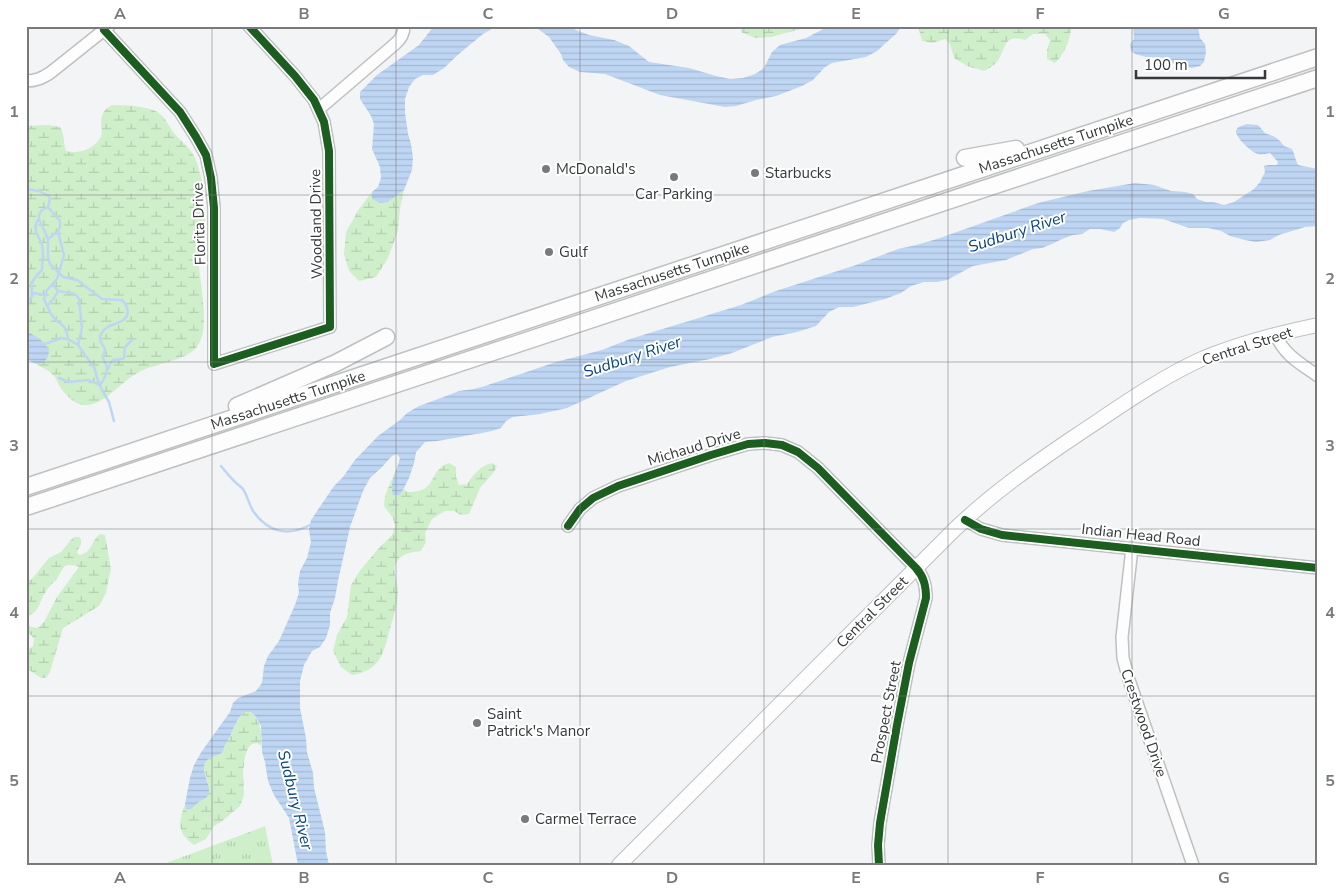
<svg xmlns="http://www.w3.org/2000/svg" width="1344" height="891" viewBox="0 0 1344 891" font-family="'Nunito Sans',sans-serif">
  <defs>
    <pattern id="wetland-marsh" width="20" height="14" patternUnits="userSpaceOnUse" patternTransform="scale(1.25)"><rect width="20" height="14" fill="#cfefcb"/><path d="M1 5h8M5 5V1M11 12h8M15 12V8" fill="none" stroke="#b2ceaf"/></pattern>
    <pattern id="park-tufts" width="24" height="20" patternUnits="userSpaceOnUse" patternTransform="scale(1.25)"><rect width="24" height="20" fill="#cfefcb"/><path d="M3 7l-1-3M5 7V3M7 7l1-3M15 17l-1-3M17 17v-4M19 17l1-3" fill="none" stroke="#b2ceaf"/></pattern>
    <pattern id="water-rules" width="6" height="5" patternUnits="userSpaceOnUse" patternTransform="scale(1.25)"><rect width="6" height="5" fill="#bed6f3"/><path d="M0 2.5h6" fill="none" stroke="#a4b8d1"/></pattern>
  </defs>
  <rect width="100%" height="100%" fill="#f2f4f6"/>
  <g fill="url(#wetland-marsh)">
    <polygon points="742,26 812,26 771,37 755,38 741,32"/>
    <path d="M 918,26 L 1072,26 C 1069,40 1066,53 1055,63 L 1047,59 L 1047,50 L 1050,40 L 1045,34 L 1033,34 L 1025,40 C 1001,32 1007,52 995,64 C 992,67 987,69 984,71 L 967,66 L 954,58 L 950,44 L 945,39 L 933,43 L 922,41 Z"/>
    <path d="M 113,105 C 124,105 152,106 160,114 C 166,119 169,126 173,132 C 180,141 190,147 195,158 C 203,176 206,205 205,225 C 204,238 199,250 199,262 C 199,284 212,330 196,348 C 186,360 155,364 141,371 C 138,373 134,375 131,377 C 118,386 101,407 83,405 C 74,404 65,394 60,387 C 58,384 57,380 55,377 C 50,371 43,368 36,364 L 43,363 L 39,338 L 26,331 L 26,126 L 48,125 L 60,127 C 65,134 63,143 66,151 C 79,155 100,147 102,132 C 102,130 101,127 101,124 C 101,115 104,108 113,105 Z"/>
    <polygon points="404,190 400,208 398,231 388,258 376,277 359,281 349,271 344,254 346,232 359,209 372,192 372,199 388,202"/>
    <path d="M 425,442 L 416,452 L 414,463 L 404,489 L 407,492 C 439,493 427,470 449,463 L 456,467 L 456,477 L 459,485 L 467,484 C 474,474 480,466 492,463 L 497,466 L 494,472 L 480,488 L 469,514 L 461,515 L 454,511 L 445,511 L 432,519 L 425,533 L 426,542 L 421,551 C 411,552 399,554 395,565 C 393,573 398,583 398,591 C 398,603 394,615 391,625 C 384,650 383,670 352,675 L 341,667 L 333,651 L 337,635 L 347,617 L 351,585 L 359,572 L 378,549 L 392,535 L 395,526 L 393,518 L 384,506 C 384,489 396,475 400,458 L 397,454 Z"/>
    <path d="M 100,534 L 105,535 L 111,569 L 106,593 L 99,606 L 63,628 L 50,672 L 46,678 L 41,678 L 26,668 L 26,651 L 33,646 L 34,639 L 31,635 L 26,634 L 26,625 L 36,628 L 39,627 L 44,622 L 57,597 L 79,567 C 75,565 67,564 64,567 C 61,570 60,574 58,577 C 54,583 48,587 45,593 C 38,604 40,612 26,617 L 26,580 L 31,580 L 49,558 L 61,552 L 70,541 L 74,537 L 79,537 L 81,539 L 81,544 L 77,552 L 79,555 C 93,553 91,540 100,534 Z"/>
    <path d="M 244,712 L 251,712 C 261,722 262,732 261,746 L 257,743 L 252,744 L 248,748 L 245,756 L 243,772 L 244,795 L 240,806 L 221,822 L 214,826 L 206,839 L 194,845 C 177,833 178,823 185,804 L 187,809 L 194,807 L 197,803 L 207,797 C 207,793 208,789 208,785 C 208,775 198,765 210,758 C 214,756 218,755 222,753 C 224,745 229,740 231,734 C 234,726 238,719 244,712 Z"/>
  </g>
  <polygon fill="url(#park-tufts)" points="265,826 273,865 161,865"/>
  <g fill="url(#water-rules)">
    <polygon points="434,26 497,26 483,34 460,53 444,68 433,75 423,75 415,79 409,87 405,99 405,112 408,134 411,144 413,158 412,170 404,190 388,202 380,203 372,199 372,192 378,187 381,178 380,167 372,149 374,124 371,116 360,99 360,92 377,75 419,45"/>
    <polygon points="534,26 569,26 576,30 589,35 614,40 629,46 649,62 689,68 716,76 730,79 743,78 755,74 764,68 772,52 780,45 806,38 829,26 901,26 897,33 888,41 877,51 866,57 832,63 825,67 813,80 802,86 776,96 756,100 736,106 725,107 660,95 605,74 580,72 569,67 563,60 561,54 549,37"/>
    <polygon points="1133,26 1198,26 1200,38 1205,44 1206,52 1204,62 1200,66 1192,68 1180,67 1164,58 1146,57 1135,54 1131,51 1130,44 1134,39"/>
    <path d="M 1246,124 L 1258,125 L 1265,133 L 1275,137 L 1280,141 L 1284,146 L 1292,149 C 1295,155 1295,159 1298,165 L 1318,169 L 1318,226 L 1305,227 L 1279,235 L 1270,240 L 1256,242 L 1245,240 L 1230,236 L 1221,231 L 1208,228 L 1189,228 L 1163,219 L 1140,218 L 1129,220 L 1123,223 L 1120,228 L 1114,232 L 1100,229 L 1090,229 L 1082,234 L 1073,235 L 1062,239 L 1052,244 L 1042,248 L 1033,249 L 1006,260 L 973,266 L 947,280 L 937,282 L 924,282 L 911,286 L 901,293 L 885,299 L 853,307 L 839,307 L 829,312 L 816,326 L 797,332 L 772,337 L 732,353 L 710,359 L 670,367 L 626,381 L 567,408 L 540,414 L 513,417 L 506,421 L 501,428 C 491,432 481,433 470,435 C 454,438 441,441 425,442 L 416,452 L 414,463 L 409,478 L 400,495 L 393,495 C 389,482 397,471 400,458 L 397,454 L 392,456 L 381,468 L 370,478 L 363,491 L 350,527 L 338,581 L 335,598 L 330,613 L 330,625 L 326,638 L 320,647 L 312,651 L 304,665 L 300,681 L 300,708 L 306,738 L 307,752 L 313,773 L 314,788 L 325,832 L 326,851 L 329,865 L 298,865 L 289,818 L 274,795 L 268,781 L 265,762 L 262,752 L 261,726 L 256,717 L 251,712 L 244,712 C 238,718 234,726 231,734 C 229,740 224,745 222,753 C 216,756 208,757 205,763 C 200,773 215,789 206,798 C 204,799 201,800 199,802 C 194,805 194,810 186,809 L 185,804 L 190,778 L 194,765 L 202,751 L 230,712 L 233,703 L 238,698 L 256,691 L 262,683 L 264,666 L 268,656 L 279,641 L 295,605 L 299,593 L 298,584 L 300,571 L 307,558 L 311,542 L 309,530 L 311,520 L 334,486 L 343,477 L 355,460 L 378,436 L 400,420 L 407,413 L 419,406 L 449,395 L 459,391 L 474,389 L 485,386 L 556,362 L 602,350 L 630,339 L 741,305 L 773,292 L 856,265 L 898,249 L 916,245 L 937,239 L 1038,203 L 1088,191 L 1135,183 L 1154,185 L 1171,191 L 1185,192 L 1193,194 L 1197,199 L 1206,202 L 1213,202 L 1224,205 L 1234,202 L 1254,189 L 1260,182 L 1265,172 L 1264,166 L 1268,165 L 1277,165 L 1278,162 L 1270,153 C 1266,154 1261,155 1258,154 C 1252,153 1235,137 1236,131 C 1237,126 1243,126 1246,124 Z"/>
    <path d="M 26,331 L 39,338 L 49,349 C 49,365 36,369 26,357 Z"/>
  </g>
  <g fill="none" stroke-linecap="round" stroke-linejoin="round">
    <g stroke="#bed6f3" stroke-width="2.5">
      <path d="M 26,189 L 39,191 L 49,196 L 50,199 L 48,207 L 60,221 L 60,226 L 58,232 L 64,255 L 57,279 L 47,290 L 44,299 C 47,306 50,314 55,319 C 64,328 66,324 68,339 L 78,345 L 95,369 L 97,378 L 102,390 L 109,402 L 114,421"/>
      <path d="M 48,207 L 41,211 L 39,215 L 39,219 L 48,239 L 48,257 L 50,264 L 63,277 L 77,280 L 102,299 L 122,300 C 128,306 131,316 122,321 C 114,325 102,326 100,338 C 100,342 103,346 105,349 L 103,358 L 107,367"/>
      <polyline points="48,239 53,235 58,232"/>
      <path d="M 53,283 C 58,299 72,286 79,299 L 82,328 L 78,345"/>
      <path d="M 32,296 C 31,282 32,280 42,270 C 42,262 44,253 42,245 C 39,236 31,228 39,219"/>
      <polyline points="27,304 34,293 45,295"/>
      <polyline points="47,306 54,298 58,291"/>
      <polyline points="45,344 61,338 67,339"/>
      <path d="M 59,378 L 69,382 L 88,380 L 100,385 C 102,382 105,378 106,374 C 108,368 108,365 113,360 L 122,359 L 124,358 L 125,347 L 133,339"/>
      <path d="M 221,466 C 225,471 229,476 234,481 C 237,484 240,486 243,489 C 247,495 249,504 253,511 C 268,533 289,537 312,524"/>
    </g>
    <g stroke="#bec0c1" stroke-width="14">
      <g id="minor">
        <polyline points="104,30 180,112 196,137 206,155 211,178 214,208 214,364 330,327 329,151 324,122 314,100 295,76 249,26"/>
        <path d="M 26,81 C 36,81 42,78 50,73 L 109,26"/>
        <path d="M 319,109 L 395,44 C 401,39 404,34 404,26"/>
        <path d="M 1276,335 C 1284,355 1301,364 1318,376"/>
        <polyline points="965,520 981,529 1002,535 1318,568"/>
        <path d="M 568,526 L 580,509 L 593,498 L 618,486 L 711,455 L 748,444 L 765,443 L 782,445 L 798,452 L 818,468 L 916,568 C 924,577 926,586 926,598 L 909,663 L 897,725 L 880,823 L 878,845 L 879,865"/>
        <polyline points="1132,548 1122,637 1123,658 1129,680 1193,865"/>
      </g>
    </g>
    <g stroke="#bec0c1" stroke-width="16">
      <path id="major" d="M 619,865 L 954,530 C 991,494 1034,464 1077,435 C 1118,408 1159,378 1204,358 C 1240,343 1279,333 1318,325"/>
    </g>
    <g stroke="#bec0c1" stroke-width="19">
      <g id="highway">
        <polyline points="965,158 1016,149"/>
        <polyline points="237,406 336,363 386,337"/>
        <polyline points="26,487 1318,57"/>
        <polyline points="26,507 1318,78"/>
      </g>
    </g>
    <use href="#minor" stroke="#fdfdfe" stroke-width="11"/>
    <use href="#major" stroke="#fdfdfe" stroke-width="14"/>
    <use href="#highway" stroke="#fdfdfe" stroke-width="16"/>
    <g stroke="#fff" stroke-width="11">
      <g id="cycleway">
        <polyline points="104,30 180,112 196,137 206,155 211,178 214,208 214,364 330,327 329,151 324,122 314,100 295,76 249,26"/>
        <polyline points="965,520 981,529 1002,535 1318,568"/>
        <path d="M 568,526 L 580,509 L 593,498 L 618,486 L 711,455 L 748,444 L 765,443 L 782,445 L 798,452 L 818,468 L 916,568 C 924,577 926,586 926,598 L 909,663 L 897,725 L 880,823 L 878,845 L 879,865"/>
      </g>
    </g>
    <use href="#cycleway" stroke="#1b5e20" stroke-width="8"/>
  </g>
  <path fill="none" stroke="#787a7b" stroke-width="1" stroke-opacity="0.55" d="M 212,26 L 212,865M 396,26 L 396,865M 580,26 L 580,865M 764,26 L 764,865M 948,26 L 948,865M 1132,26 L 1132,865M 26,195 L 1318,195M 26,362 L 1318,362M 26,529 L 1318,529M 26,696 L 1318,696"/>
  <g fill="#787a7b" stroke="#fff" stroke-width="2">
    <circle cx="546" cy="169" r="5"/>
    <circle cx="755" cy="173" r="5"/>
    <circle cx="674" cy="177" r="5"/>
    <circle cx="549" cy="252" r="5"/>
    <circle cx="477" cy="723" r="5"/>
    <circle cx="525" cy="819" r="5"/>
  </g>
  <g text-anchor="middle" dominant-baseline="central" stroke-width="4" stroke-linejoin="round" paint-order="stroke">
    <g font-size="15" fill="#363839" stroke="#fff">
      <text transform="translate(1056 144) rotate(-18)">Massachusetts Turnpike</text>
      <text transform="translate(199 224) rotate(-92)">Florita Drive</text>
      <text transform="translate(316 224) rotate(-91)">Woodland Drive</text>
      <text transform="translate(672 272) rotate(-18)">Massachusetts Turnpike</text>
      <text transform="translate(1247 346) rotate(-18)">Central Street</text>
      <text transform="translate(288 400) rotate(-18)">Massachusetts Turnpike</text>
      <text transform="translate(694 447) rotate(-17)">Michaud Drive</text>
      <text transform="translate(1141 535) rotate(6)">Indian Head Road</text>
      <text transform="translate(872 612) rotate(-45)">Central Street</text>
      <text transform="translate(886 712) rotate(-79)">Prospect Street</text>
      <text transform="translate(1144 723) rotate(71)">Crestwood Drive</text>
    </g>
    <g font-size="15" fill="#363839" stroke="#fff" text-anchor="start">
      <text x="556" y="169">McDonald's</text>
      <text x="765" y="173">Starbucks</text>
      <text x="674" y="194" text-anchor="middle">Car Parking</text>
      <text x="559" y="252">Gulf</text>
      <text x="487" y="714">Saint<tspan x="487" dy="17">Patrick's Manor</tspan></text>
      <text x="535" y="819">Carmel Terrace</text>
    </g>
    <g font-size="16" font-style="italic" fill="#08437d" stroke="#fff">
      <text transform="translate(1017 232) rotate(-18)">Sudbury River</text>
      <text transform="translate(632 357) rotate(-18)">Sudbury River</text>
      <text transform="translate(295 800) rotate(76)">Sudbury River</text>
    </g>
  </g>
  <rect width="1344" height="891" fill="none" stroke="#ffffff" stroke-width="55"/>
  <path d="M1136 70v8h129v-8" fill="none" stroke="#363839" stroke-width="2.5"/>
  <text x="1144" y="70" font-size="15" fill="#363839" stroke="#ffffff" stroke-width="4" paint-order="stroke">100 m</text>
  <rect x="28" y="28" width="1288" height="836" fill="none" stroke="#787a7b" stroke-width="2"/>
  <g font-size="16" text-anchor="middle" font-weight="bold" fill="#787a7b">
    <text x="120" y="19">A</text>
    <text x="304" y="19">B</text>
    <text x="488" y="19">C</text>
    <text x="672" y="19">D</text>
    <text x="856" y="19">E</text>
    <text x="1040" y="19">F</text>
    <text x="1224" y="19">G</text>
    <text x="14" y="117">1</text>
    <text x="1330" y="117">1</text>
    <text x="14" y="284">2</text>
    <text x="1330" y="284">2</text>
    <text x="14" y="451">3</text>
    <text x="1330" y="451">3</text>
    <text x="14" y="618">4</text>
    <text x="1330" y="618">4</text>
    <text x="14" y="786">5</text>
    <text x="1330" y="786">5</text>
    <text x="120" y="883">A</text>
    <text x="304" y="883">B</text>
    <text x="488" y="883">C</text>
    <text x="672" y="883">D</text>
    <text x="856" y="883">E</text>
    <text x="1040" y="883">F</text>
    <text x="1224" y="883">G</text>
  </g>
</svg>
